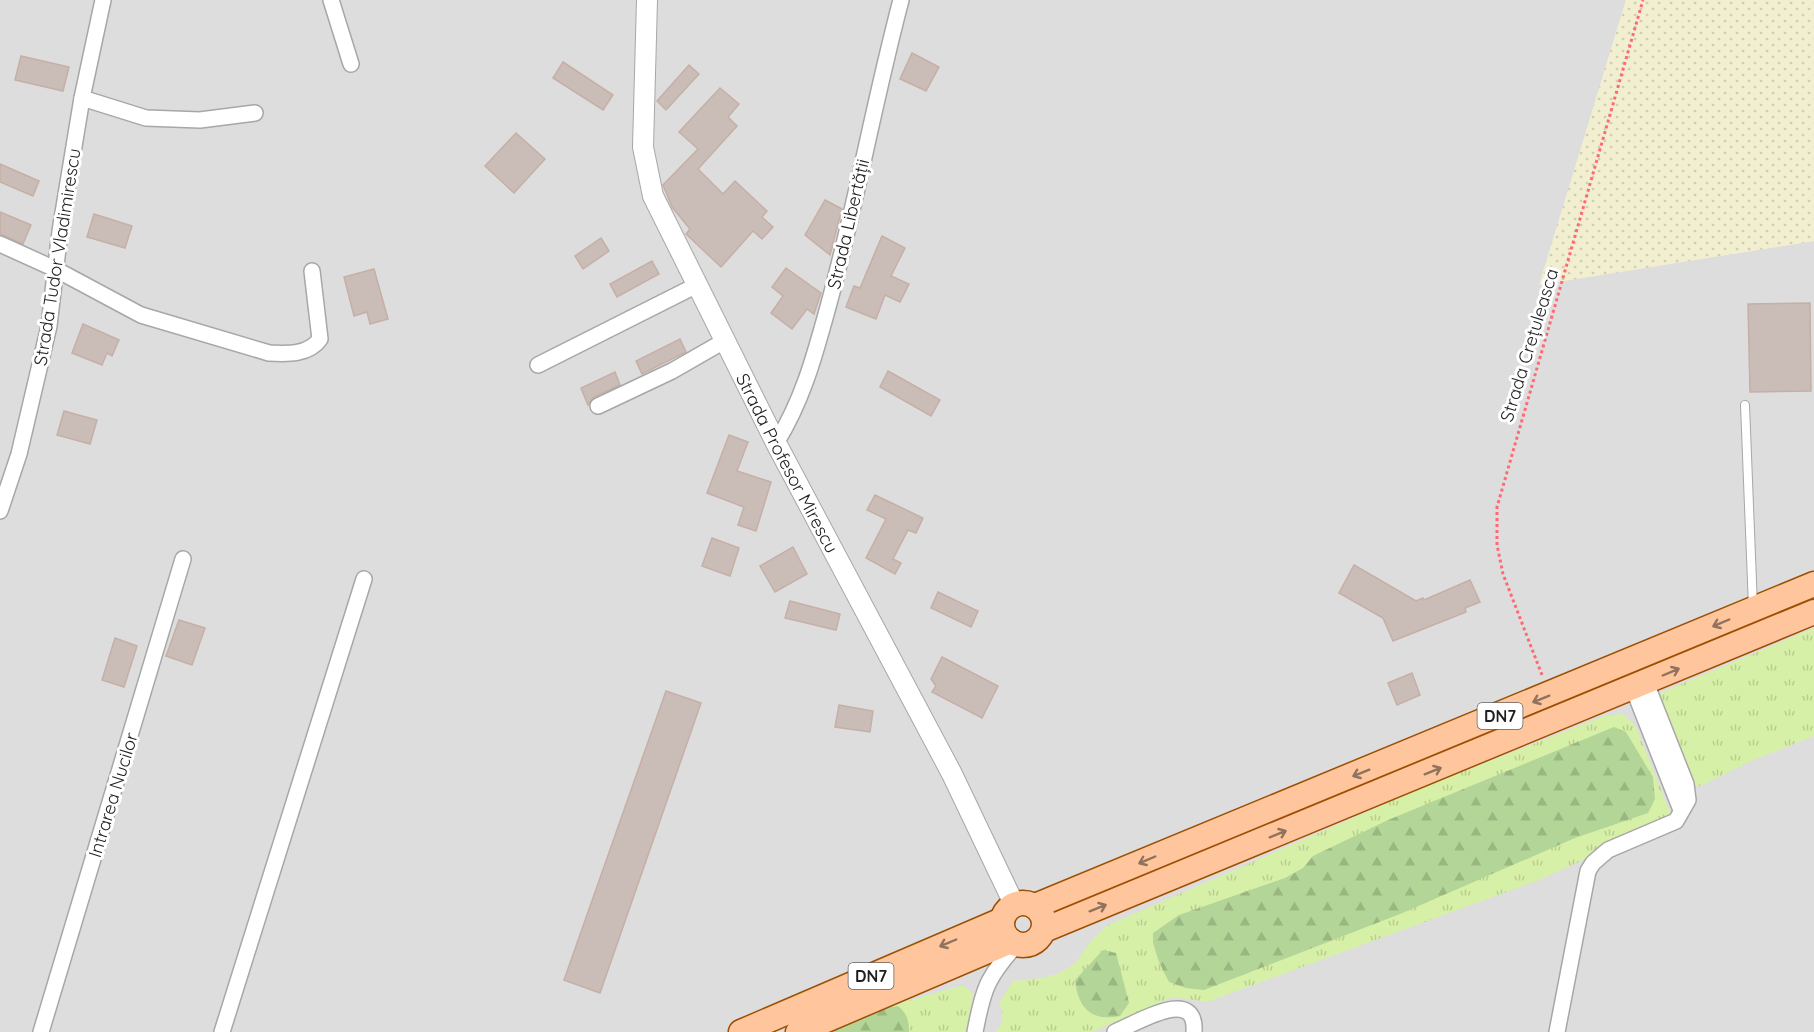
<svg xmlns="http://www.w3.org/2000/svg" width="1814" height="1032" viewBox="0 0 1814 1032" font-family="Quicksand,sans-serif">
  <defs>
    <pattern id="farmland-dots" width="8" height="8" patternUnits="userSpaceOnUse" patternTransform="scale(1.5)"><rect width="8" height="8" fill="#f2efd0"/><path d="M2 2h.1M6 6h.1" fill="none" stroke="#cfcdb2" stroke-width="1.8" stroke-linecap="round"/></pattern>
    <pattern id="grass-tufts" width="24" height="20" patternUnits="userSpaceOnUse" patternTransform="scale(1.5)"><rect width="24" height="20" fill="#d7f0a7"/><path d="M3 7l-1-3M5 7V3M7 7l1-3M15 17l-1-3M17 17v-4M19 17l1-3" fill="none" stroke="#b8ce8f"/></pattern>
    <pattern id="forest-firs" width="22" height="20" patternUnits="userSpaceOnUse" patternTransform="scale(1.5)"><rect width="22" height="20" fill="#b3d597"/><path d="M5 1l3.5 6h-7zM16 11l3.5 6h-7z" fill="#9ab782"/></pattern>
  </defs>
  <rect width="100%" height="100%" fill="#f2ece6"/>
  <polygon fill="#dedddd" points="0,0 1626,0 1540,284 1814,241 1814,1032 0,1032"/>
  <polygon fill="url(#farmland-dots)" points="1626,0 1814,0 1814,241 1539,285"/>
  <g fill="url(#grass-tufts)">
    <polygon points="1814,628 1814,736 1753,760 1700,786 1692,787 1658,694"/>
    <path d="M 1623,714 L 1635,725 L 1670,812 L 1669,819 L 1665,823 L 1539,880 L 1207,1002 L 1172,997 L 1092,1032 L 996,1032 C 1004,1023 1004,1014 999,1003 L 1013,981 C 1035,979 1064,978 1079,958 C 1088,945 1094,936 1106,926 L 1426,786 L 1604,716 Z"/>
    <polygon points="963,985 973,994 967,1032 831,1032 900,1003"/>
  </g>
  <g fill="url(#forest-firs)">
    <polygon points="1614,727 1626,732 1653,777 1655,799 1648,813 1575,838 1400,914 1204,990 1186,988 1169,982 1159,962 1153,943 1153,933 1179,915 1285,878 1303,868 1313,856 1388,820"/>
    <path d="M 1103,950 L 1116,953 L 1129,1003 L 1120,1016 C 1090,1022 1078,1007 1075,980 Z"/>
    <path d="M 898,1006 C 907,1013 909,1021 909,1032 L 829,1032 L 885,1008 Z"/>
  </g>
  <g fill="#cabdb8" stroke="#c5afa6" stroke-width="1.5">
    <polygon points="912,53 939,67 926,91 900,79"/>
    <polygon points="21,56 69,67 63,91 15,80"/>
    <polygon points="563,62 613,95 603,110 553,78"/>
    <polygon points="689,65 699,74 666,110 657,101"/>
    <polygon points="720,88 739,104 728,117 737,126 698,169 723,194 735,181 767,211 762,217 773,227 762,239 753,231 721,267 686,234 690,229 672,207 663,185 698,149 679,132"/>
    <polygon points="516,133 545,159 514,193 485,166"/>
    <polygon points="0,164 39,181 33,196 0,182"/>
    <polygon points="825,200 842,209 830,255 805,235"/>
    <polygon points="0,212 31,225 23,244 0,234"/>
    <polygon points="94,214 132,226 125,248 87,237"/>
    <polygon points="882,236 905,248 891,276 909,284 900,302 885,295 876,319 846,307 854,286 860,288"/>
    <polygon points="601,238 609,251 583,269 575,256"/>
    <polygon points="652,261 659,274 617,297 610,284"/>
    <polygon points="786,268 821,293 814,314 807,309 792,329 771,313 783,296 772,287"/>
    <polygon points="374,269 388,319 370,324 367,312 354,316 344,277"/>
    <polygon points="1810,303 1811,391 1750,392 1748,304"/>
    <polygon points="83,324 119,340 112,356 107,353 102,365 72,353"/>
    <polygon points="680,339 686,352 642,374 636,361"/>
    <polygon points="888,371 940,400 931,416 880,387"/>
    <polygon points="615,372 620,385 594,397 588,405 581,388"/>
    <polygon points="64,411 97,420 90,444 57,435"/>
    <polygon points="729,435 748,442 737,471 771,482 756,531 738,525 744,507 707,493"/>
    <polygon points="875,495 923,518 916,533 908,530 893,559 901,563 895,574 866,558 886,519 867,510"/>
    <polygon points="712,538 739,548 730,576 702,566"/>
    <polygon points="793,547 807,574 775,592 760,566"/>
    <polygon points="1354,565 1416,601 1423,598 1424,600 1470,580 1480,602 1465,608 1466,612 1393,641 1383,618 1339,593"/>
    <polygon points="938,592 978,611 971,627 931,608"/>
    <polygon points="790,601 840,614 836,630 785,618"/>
    <polygon points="179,620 205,628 192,665 166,656"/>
    <polygon points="115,638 137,646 124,687 102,680"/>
    <polygon points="942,657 998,686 982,718 932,692 936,686 931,679"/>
    <polygon points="1412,673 1420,695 1397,705 1388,683"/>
    <polygon points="666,691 701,703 600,993 564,980"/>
    <polygon points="839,705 873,711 870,732 835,727"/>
  </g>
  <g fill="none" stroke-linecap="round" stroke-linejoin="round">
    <g stroke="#a7a7a7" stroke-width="10">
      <polyline id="service" points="1745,405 1753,607"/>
    </g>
    <g stroke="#a7a7a7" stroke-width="18">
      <g id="minor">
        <polyline points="331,0 351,64"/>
        <polyline points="82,98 146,118 200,120 255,113"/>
        <path d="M 0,244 L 55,269 L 141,315 L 269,353 C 287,354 309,355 320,339 L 312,271"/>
        <polyline points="538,365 697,285"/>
        <polyline points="598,406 672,371 726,340"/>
        <path d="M 776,443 C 803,400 815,354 828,307 C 856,205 874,102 901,0"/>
        <polyline points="0,511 19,454 49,326 60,231 82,98 103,0"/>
        <polyline points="1633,688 1681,810"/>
        <polyline points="41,1032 183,559"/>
        <polyline points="222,1032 364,579"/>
        <path d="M 975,1032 C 983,989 987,977 1017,944"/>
        <path d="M 1115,1032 C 1137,1023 1197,985 1194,1032"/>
        <polyline points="1557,1032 1588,871 1593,863 1608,850 1676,821 1688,800 1686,784 1646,683"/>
      </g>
    </g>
    <g stroke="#a7a7a7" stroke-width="22">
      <g id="tertiary">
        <path id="s1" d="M 647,0 L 643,147 L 653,196 L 776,443 L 952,774 L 1014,904"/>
      </g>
    </g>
    <g stroke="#9c4f00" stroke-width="27">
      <g id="primary">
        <circle cx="1023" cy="924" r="21"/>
        <polyline points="1035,906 1814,584"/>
        <polyline points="1044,930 1814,612"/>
        <polyline points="741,1032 1002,920"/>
        <polyline points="798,1032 1011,941"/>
      </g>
    </g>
    <polyline stroke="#ff6973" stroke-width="3" stroke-dasharray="3 3" stroke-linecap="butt" points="1542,675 1503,574 1497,545 1497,507 1643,0"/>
    <use href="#service" stroke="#fff" stroke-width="8"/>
    <use href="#minor" stroke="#fff" stroke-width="15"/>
    <use href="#tertiary" stroke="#fff" stroke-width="20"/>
    <use href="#primary" stroke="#ffc59d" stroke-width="24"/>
  </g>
  <defs><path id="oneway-shaft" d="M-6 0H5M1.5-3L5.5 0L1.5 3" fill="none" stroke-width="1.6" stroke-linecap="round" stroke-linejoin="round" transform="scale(1.5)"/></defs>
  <g stroke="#90725e">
    <use href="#oneway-shaft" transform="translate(1721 623) rotate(157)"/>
    <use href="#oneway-shaft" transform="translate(1671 672) rotate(-23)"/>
    <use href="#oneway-shaft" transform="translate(1541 699) rotate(158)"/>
    <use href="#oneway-shaft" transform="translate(1433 771) rotate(-22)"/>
    <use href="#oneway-shaft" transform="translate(1361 773) rotate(158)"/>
    <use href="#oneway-shaft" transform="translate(1278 834) rotate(-22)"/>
    <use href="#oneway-shaft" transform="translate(1147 860) rotate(157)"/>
    <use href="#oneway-shaft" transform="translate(1098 908) rotate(-22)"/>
    <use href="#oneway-shaft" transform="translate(948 943) rotate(157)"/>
  </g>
  <g text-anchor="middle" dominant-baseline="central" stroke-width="6" stroke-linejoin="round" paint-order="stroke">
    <g fill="#fff" stroke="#636363" stroke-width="1.5">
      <rect x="1477.5" y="703" width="45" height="26" rx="4.5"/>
      <rect x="848.5" y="963" width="45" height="26" rx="4.5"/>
    </g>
    <g font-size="16" font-weight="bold" fill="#202020">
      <text x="1500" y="716">DN7</text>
      <text x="871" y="976">DN7</text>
    </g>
    <g font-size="18" fill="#202020" stroke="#fff">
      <text transform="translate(848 224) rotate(-77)">Strada Libertății</text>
      <text transform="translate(57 257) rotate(-81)">Strada Tudor Vladimirescu</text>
      <text transform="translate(1529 345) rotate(-73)">Strada Crețuleasca</text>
      <text stroke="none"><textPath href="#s1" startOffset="496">Strada Profesor Mirescu</textPath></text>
      <text transform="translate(113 795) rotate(-73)">Intrarea Nucilor</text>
    </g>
  </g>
</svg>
